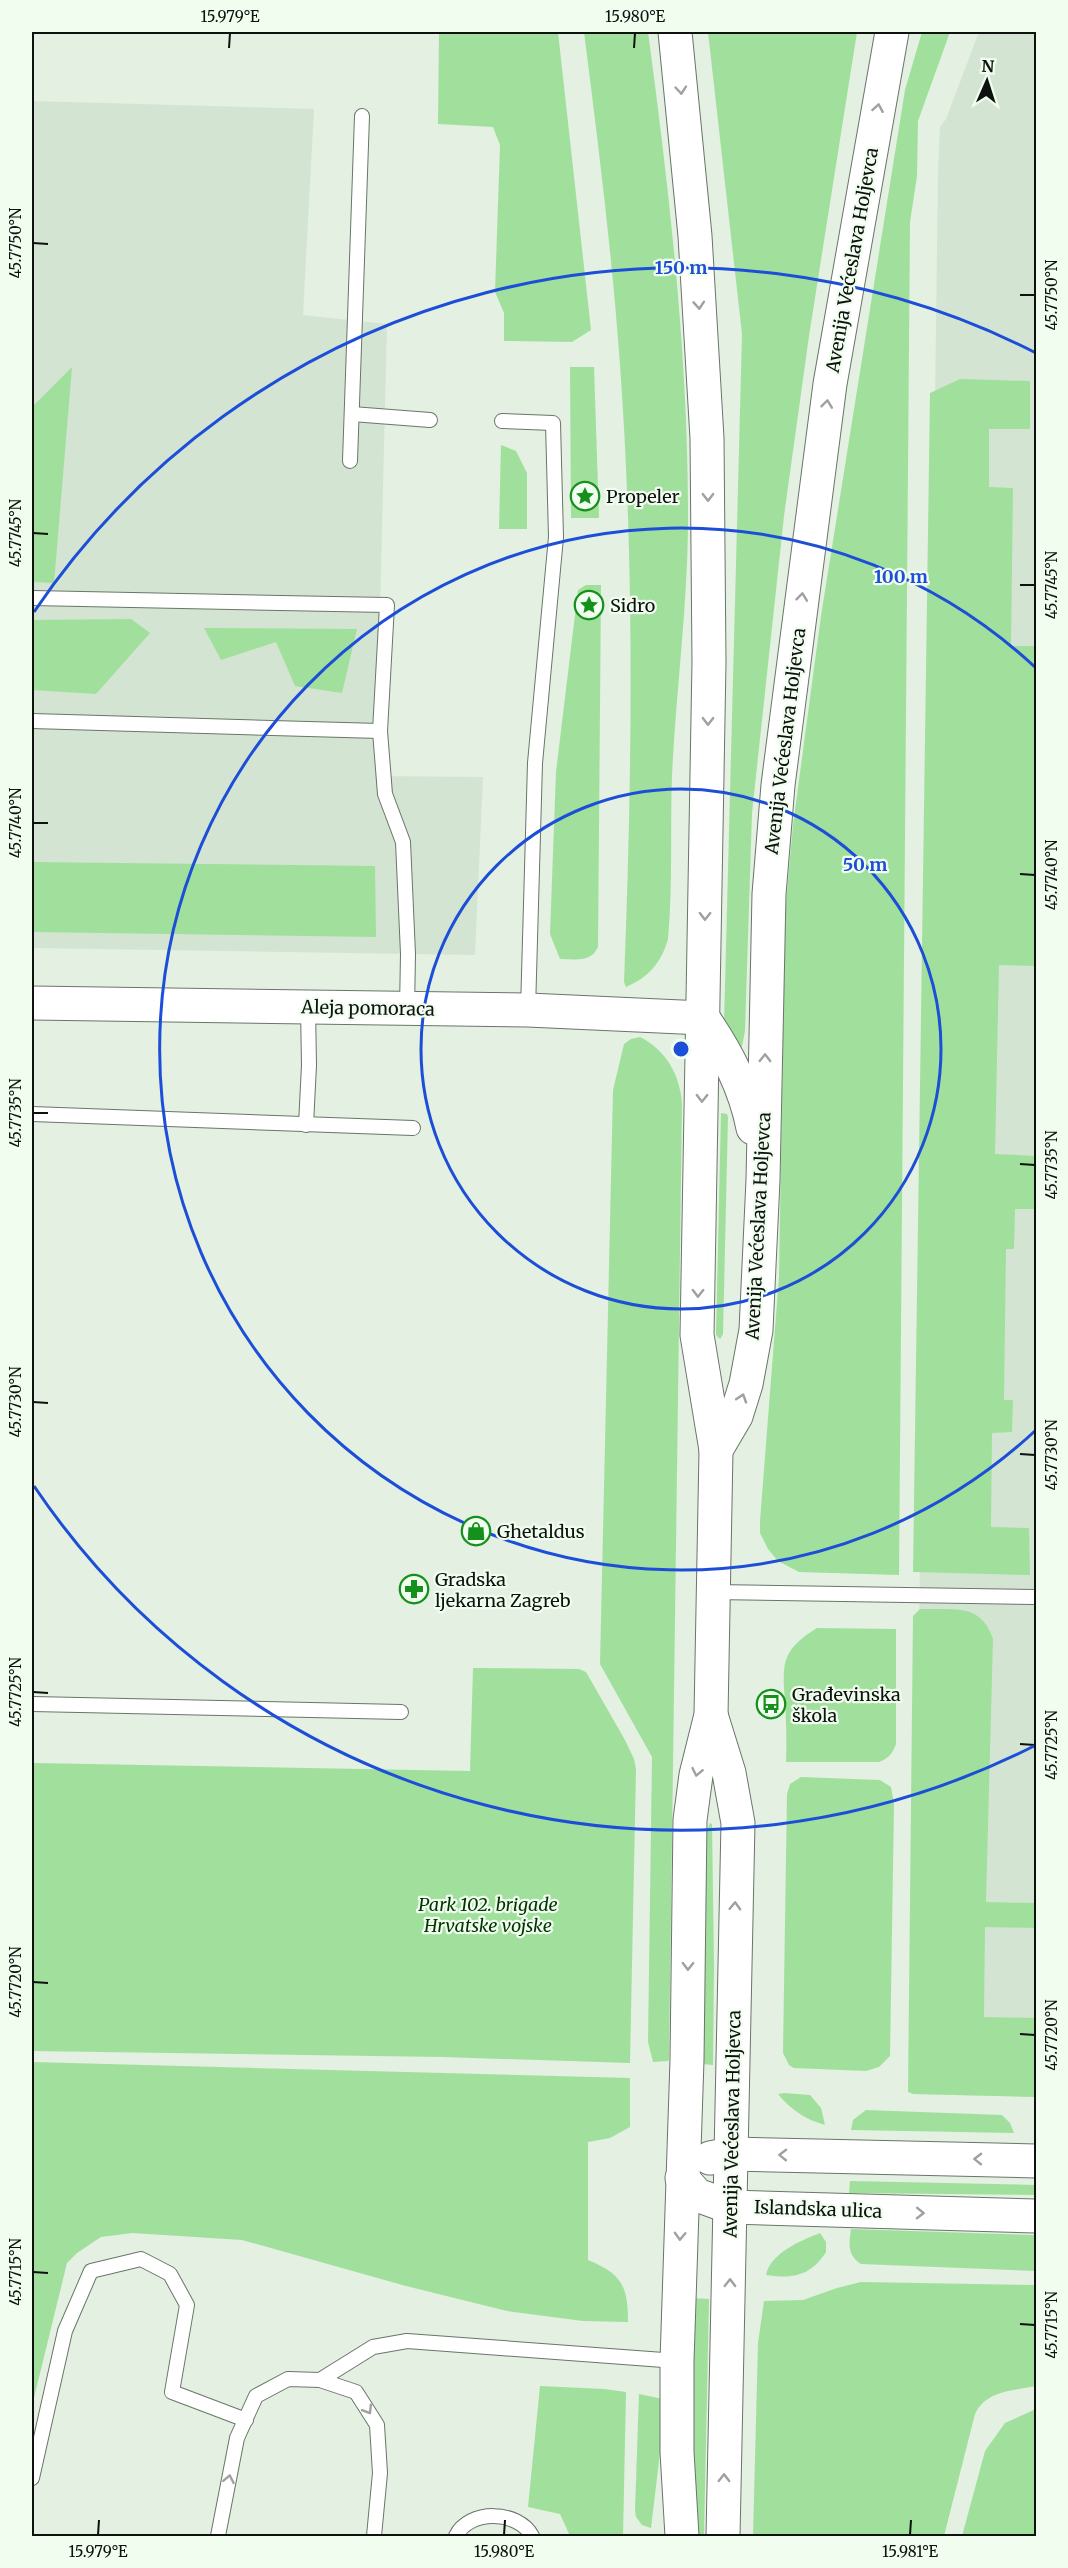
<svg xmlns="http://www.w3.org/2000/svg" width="1068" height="2568" viewBox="0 0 1068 2568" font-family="Merriweather,serif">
  <rect width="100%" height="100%" fill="#e3f0e2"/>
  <g fill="#d3e5d2">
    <polygon points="979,32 1036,32 1036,2097 913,2094 938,173 940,127 946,119"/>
    <polygon points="32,101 314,109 303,315 387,324 376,776 483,777 475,955 32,948"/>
  </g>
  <g fill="#a0e09c">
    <polygon points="439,32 558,32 591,330 572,342 504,341 504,313 495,292 500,145 493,127 438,124"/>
    <path d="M 584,32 L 648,32 C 670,195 689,364 688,528 C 687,611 676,693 672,775 C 670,830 673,885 668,939 C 661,963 649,977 626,987 L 624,982 C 632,777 635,570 620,365 C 612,253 598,142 584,32 Z"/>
    <polygon points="708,32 857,32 809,336 784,516 752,813 745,1031 741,1051 724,1023 742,334"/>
    <polygon points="922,32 950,32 918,121 917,176 910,222 899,1575 799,1572 778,1561 768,1549 760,1533 760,1521 779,1277 785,914 793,825 821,616 905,90"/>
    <polygon points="72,367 54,583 32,582 32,407"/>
    <polygon points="570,367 594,367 599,518 571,518"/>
    <polygon points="960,379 1030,381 1030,429 989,429 989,487 1013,488 1011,646 1036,646 1036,966 999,965 995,1154 1036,1156 1036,1209 1015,1209 1014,1249 1006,1249 1004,1400 1013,1400 1012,1432 992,1433 991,1527 1029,1528 1030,1575 913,1572 930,393"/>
    <polygon points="501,445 516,451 527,473 527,529 499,529"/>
    <path d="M 586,585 L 601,585 L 598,947 C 591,963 575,959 560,959 L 550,934 L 556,772 L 578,590 Z"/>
    <polygon points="131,619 150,633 96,694 32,690 32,620"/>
    <polygon points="204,628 357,629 342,693 295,686 276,642 221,660"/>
    <polygon points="32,862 375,866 376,937 32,932"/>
    <path d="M 640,1037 C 666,1050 680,1075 682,1104 L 669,2059 L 668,2061 L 653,2062 L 648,2042 L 652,1757 L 600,1664 L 613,1090 L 624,1044 L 631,1039 Z"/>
    <polygon points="721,1113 727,1114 728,1117 723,1334 720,1339 716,1335"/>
    <path d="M 920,1609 C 953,1610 981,1602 993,1639 L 986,1902 L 1036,1903 L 1036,1928 L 985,1927 L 984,2017 L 1036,2018 L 1036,2097 L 913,2094 L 908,2092 L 913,1616 Z"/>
    <path d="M 817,1628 L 896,1629 L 896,1744 C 893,1753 888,1759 879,1762 L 786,1762 C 787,1741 786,1721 785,1700 C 782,1662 782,1650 817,1628 Z"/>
    <polygon points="473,1668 579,1669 586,1672 625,1740 634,1759 636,1769 630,2063 442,2057 32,2051 32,1763 470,1771"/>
    <polygon points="801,1777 880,1780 891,1787 894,1804 890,2056 879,2067 866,2071 794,2068 789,2065 783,2053 787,1794 790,1784"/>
    <polygon points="710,1823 712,1824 714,1966 713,2065 702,2064 707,1831"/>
    <path d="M 32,2062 L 630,2078 L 630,2127 L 610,2138 L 588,2142 L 588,2260 C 622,2274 628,2286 628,2322 L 583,2321 L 507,2311 L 406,2286 L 242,2240 L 132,2233 L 101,2237 L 77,2253 L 67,2263 L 32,2406 Z"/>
    <path d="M 784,2093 L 810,2095 L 821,2108 L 825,2125 C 806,2120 790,2109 778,2094 Z"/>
    <polygon points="866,2110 1002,2115 1010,2123 1014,2133 851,2130 853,2120"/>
    <polygon points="850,2181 1036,2185 1036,2195 849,2193"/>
    <path d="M 851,2229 L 1033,2235 L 1036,2237 L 1036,2271 L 861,2264 C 847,2255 849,2244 851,2229 Z"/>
    <path d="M 820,2233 L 826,2242 L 826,2252 C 811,2276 792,2279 766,2275 C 770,2253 802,2240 820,2233 Z"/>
    <path d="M 861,2282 L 1036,2285 L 1036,2386 C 1013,2391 986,2390 975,2414 L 944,2536 L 753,2536 L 758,2343 L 764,2301 L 803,2300 L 837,2288 Z"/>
    <polygon points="689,2298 709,2299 704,2536 693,2536"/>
    <polygon points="540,2386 604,2389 626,2392 623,2536 570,2536 560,2514 528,2507"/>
    <polygon points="639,2394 663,2399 662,2436 651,2528 642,2525 636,2517 635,2510"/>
    <polygon points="1036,2409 1036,2536 962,2536 985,2451 1005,2423"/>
  </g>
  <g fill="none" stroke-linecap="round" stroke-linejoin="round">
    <g stroke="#6a7569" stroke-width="16">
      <g id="service">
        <polyline points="352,414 430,420"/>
        <polyline points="502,421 553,423 556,537 535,763 528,1010"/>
        <polyline points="350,461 362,116"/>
        <polyline points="32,598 387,605 380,731 385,794 403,842 408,954 407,1009"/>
        <polyline points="32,721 380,731"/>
        <polyline points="32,1114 413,1128"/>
        <polyline points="306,1125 309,1065 308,1008"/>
        <polyline points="713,1592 1036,1597"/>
        <polyline points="32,1704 401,1712"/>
        <polyline points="320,2380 373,2347 407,2341 677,2361"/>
        <polyline points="32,2478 65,2331 91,2271 141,2259 170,2274 187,2305 172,2392 246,2420"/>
        <polyline points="218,2536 237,2438 256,2396 288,2379 320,2380 356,2392 377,2425 380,2473 374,2536"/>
        <path d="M 456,2536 C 469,2509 518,2510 532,2536"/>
      </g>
    </g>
    <g stroke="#6a7569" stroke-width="35">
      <g id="tertiary">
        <polyline points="675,32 695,236 707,438 709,662 697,1335 716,1450 711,1715 696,1775 690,1820 687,2060 677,2361 677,2452 682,2536"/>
        <polyline points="32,1003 528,1010 703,1018"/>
        <path d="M 703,1018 C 727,1053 745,1087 753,1128"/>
        <polyline points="716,1450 736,1416 746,1384 756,1330 763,1180 769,894 778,785 830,384 892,32"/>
        <polyline points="711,1715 729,1773 738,1823 723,2536"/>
        <polyline points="710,2158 731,2154 1036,2161"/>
        <polyline points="682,2178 697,2195 730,2207 1036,2216"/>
      </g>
    </g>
    <use href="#service" stroke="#fff" stroke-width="14"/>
    <use href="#tertiary" stroke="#fff" stroke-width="33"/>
  </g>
  <defs><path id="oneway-chevron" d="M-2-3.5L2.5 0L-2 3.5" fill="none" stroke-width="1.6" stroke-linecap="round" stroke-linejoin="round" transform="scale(1.5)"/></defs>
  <g stroke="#9fa09f">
    <use href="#oneway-chevron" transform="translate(681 90) rotate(85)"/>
    <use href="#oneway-chevron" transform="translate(878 108) rotate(-80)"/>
    <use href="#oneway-chevron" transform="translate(699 305) rotate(86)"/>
    <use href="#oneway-chevron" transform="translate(827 404) rotate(-83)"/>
    <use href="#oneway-chevron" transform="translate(708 497) rotate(89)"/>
    <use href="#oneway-chevron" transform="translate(802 597) rotate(-83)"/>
    <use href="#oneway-chevron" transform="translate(708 721) rotate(91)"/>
    <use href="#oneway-chevron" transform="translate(705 916) rotate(91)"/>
    <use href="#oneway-chevron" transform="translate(765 1058) rotate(-89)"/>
    <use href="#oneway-chevron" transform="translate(702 1098) rotate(91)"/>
    <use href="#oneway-chevron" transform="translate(698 1293) rotate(91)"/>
    <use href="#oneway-chevron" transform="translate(742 1398) rotate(-72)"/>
    <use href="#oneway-chevron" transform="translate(697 1772) rotate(102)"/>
    <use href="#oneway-chevron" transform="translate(735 1906) rotate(-88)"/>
    <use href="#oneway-chevron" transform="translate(688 1966) rotate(91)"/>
    <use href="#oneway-chevron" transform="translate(783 2155) rotate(-179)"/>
    <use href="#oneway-chevron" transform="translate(978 2159) rotate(-179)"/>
    <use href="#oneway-chevron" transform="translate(920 2213) rotate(1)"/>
    <use href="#oneway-chevron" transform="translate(680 2236) rotate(92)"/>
    <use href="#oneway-chevron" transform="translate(730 2283) rotate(-89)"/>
    <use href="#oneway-chevron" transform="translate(368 2410) rotate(58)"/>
    <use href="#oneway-chevron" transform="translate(724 2478) rotate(-89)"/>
    <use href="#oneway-chevron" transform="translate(229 2479) rotate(-79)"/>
  </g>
  <path fill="none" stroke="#0e120e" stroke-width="2" d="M 229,48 L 230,33M 634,48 L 635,33M 33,243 L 48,244M 1020,295 L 1035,295M 33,533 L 48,534M 1020,585 L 1035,585M 33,823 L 48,823M 1020,874 L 1035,875M 33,1113 L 48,1113M 1020,1164 L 1035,1165M 33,1402 L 48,1403M 1020,1454 L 1035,1455M 33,1692 L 48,1693M 1020,1744 L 1035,1745M 33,1982 L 48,1983M 1020,2034 L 1035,2035M 33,2272 L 48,2273M 1020,2324 L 1035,2325M 98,2535 L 99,2520M 504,2535 L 505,2520M 910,2535 L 911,2520"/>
  <g fill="none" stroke="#1d4ed8" stroke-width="3">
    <circle cx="681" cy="1049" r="260"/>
    <path d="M1036 1430A521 521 0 1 1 1036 668"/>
    <path d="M1036 1745A781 781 0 0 1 34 1486M34 612A781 781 0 0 1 1036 353"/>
  </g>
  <defs>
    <g id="sight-ring" transform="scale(1.5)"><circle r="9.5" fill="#f0fdef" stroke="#16901d" stroke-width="1.5"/><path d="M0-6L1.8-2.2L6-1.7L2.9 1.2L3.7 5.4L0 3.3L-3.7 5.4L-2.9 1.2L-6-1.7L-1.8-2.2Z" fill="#16901d"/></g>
    <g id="shop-ring" transform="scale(1.5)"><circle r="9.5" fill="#f0fdef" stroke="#16901d" stroke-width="1.5"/><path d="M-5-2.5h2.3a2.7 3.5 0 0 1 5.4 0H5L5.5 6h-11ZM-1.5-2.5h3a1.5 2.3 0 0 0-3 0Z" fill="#16901d"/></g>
    <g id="pharmacy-ring" transform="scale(1.5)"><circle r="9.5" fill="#f0fdef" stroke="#16901d" stroke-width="1.5"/><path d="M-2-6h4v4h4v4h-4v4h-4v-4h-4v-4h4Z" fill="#16901d"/></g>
    <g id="bus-ring" transform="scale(1.5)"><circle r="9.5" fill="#f0fdef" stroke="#16901d" stroke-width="1.5"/><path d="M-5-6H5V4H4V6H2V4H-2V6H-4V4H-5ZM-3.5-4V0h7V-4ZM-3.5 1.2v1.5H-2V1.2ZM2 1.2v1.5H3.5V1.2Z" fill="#16901d"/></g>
  </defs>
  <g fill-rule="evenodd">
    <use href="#sight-ring" x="585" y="496"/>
    <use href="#sight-ring" x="589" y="605"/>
    <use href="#shop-ring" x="476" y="1531"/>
    <use href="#pharmacy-ring" x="414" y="1589"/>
    <use href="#bus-ring" x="771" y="1704"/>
  </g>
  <g text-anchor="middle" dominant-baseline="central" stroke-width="4.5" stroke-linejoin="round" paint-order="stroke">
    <g font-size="18" fill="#0e120e" stroke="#f0fdef">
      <text transform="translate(852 260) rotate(-80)">Avenija Većeslava Holjevca</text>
      <text transform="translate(785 741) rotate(-83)">Avenija Većeslava Holjevca</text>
      <text transform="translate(368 1008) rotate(1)">Aleja pomoraca</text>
      <text transform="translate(758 1226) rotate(-87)">Avenija Većeslava Holjevca</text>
      <text transform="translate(732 2124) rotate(-89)">Avenija Većeslava Holjevca</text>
      <text transform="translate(818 2209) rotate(2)">Islandska ulica</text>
    </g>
    <g font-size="18" fill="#0e120e" stroke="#f0fdef" text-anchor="start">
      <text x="606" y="496">Propeler</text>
      <text x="610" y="605">Sidro</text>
      <text x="497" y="1531">Ghetaldus</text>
      <text x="435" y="1579">Gradska<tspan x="435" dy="21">ljekarna Zagreb</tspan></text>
      <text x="792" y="1694">Građevinska<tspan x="792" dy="21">škola</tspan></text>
    </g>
    <g font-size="18" font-style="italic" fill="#003401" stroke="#f0fdef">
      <text x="488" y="1904">Park 102. brigade<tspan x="488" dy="21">Hrvatske vojske</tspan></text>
    </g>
  </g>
  <circle cx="681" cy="1049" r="9" fill="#1d4ed8" stroke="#f0fdef" stroke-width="3"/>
  <g font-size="18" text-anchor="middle" font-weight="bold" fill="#1d4ed8" stroke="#f0fdef" stroke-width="4.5" stroke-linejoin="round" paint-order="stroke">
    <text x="681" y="274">150 m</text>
    <text x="901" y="583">100 m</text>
    <text x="865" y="871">50 m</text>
  </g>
  <rect width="1068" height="2568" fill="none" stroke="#f0fdef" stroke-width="66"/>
  <g transform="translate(987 81) rotate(3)" stroke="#f0fdef" stroke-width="4.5" paint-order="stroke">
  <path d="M0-4.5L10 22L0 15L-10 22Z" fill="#0e120e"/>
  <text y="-9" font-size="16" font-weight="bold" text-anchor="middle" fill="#0e120e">N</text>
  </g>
  <rect x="33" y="33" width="1002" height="2502" fill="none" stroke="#0e120e" stroke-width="2"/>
  <g font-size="15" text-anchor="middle" fill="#0e120e">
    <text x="230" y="22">15.979°E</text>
    <text x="635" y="22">15.980°E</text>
    <text transform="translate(16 243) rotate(-90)" y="5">45.7750°N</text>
    <text transform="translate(1052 295) rotate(-90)" y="5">45.7750°N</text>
    <text transform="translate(16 533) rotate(-90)" y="5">45.7745°N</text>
    <text transform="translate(1052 585) rotate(-90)" y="5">45.7745°N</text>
    <text transform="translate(16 823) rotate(-90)" y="5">45.7740°N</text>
    <text transform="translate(1052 875) rotate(-90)" y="5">45.7740°N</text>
    <text transform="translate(16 1113) rotate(-90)" y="5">45.7735°N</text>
    <text transform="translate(1052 1165) rotate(-90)" y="5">45.7735°N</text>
    <text transform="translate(16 1402) rotate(-90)" y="5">45.7730°N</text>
    <text transform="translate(1052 1455) rotate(-90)" y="5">45.7730°N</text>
    <text transform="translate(16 1692) rotate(-90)" y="5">45.7725°N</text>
    <text transform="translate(1052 1745) rotate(-90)" y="5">45.7725°N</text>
    <text transform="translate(16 1982) rotate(-90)" y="5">45.7720°N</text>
    <text transform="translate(1052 2035) rotate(-90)" y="5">45.7720°N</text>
    <text transform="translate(16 2272) rotate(-90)" y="5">45.7715°N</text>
    <text transform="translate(1052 2325) rotate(-90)" y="5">45.7715°N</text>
    <text x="98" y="2557">15.979°E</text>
    <text x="504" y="2557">15.980°E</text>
    <text x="910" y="2557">15.981°E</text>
  </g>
</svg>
